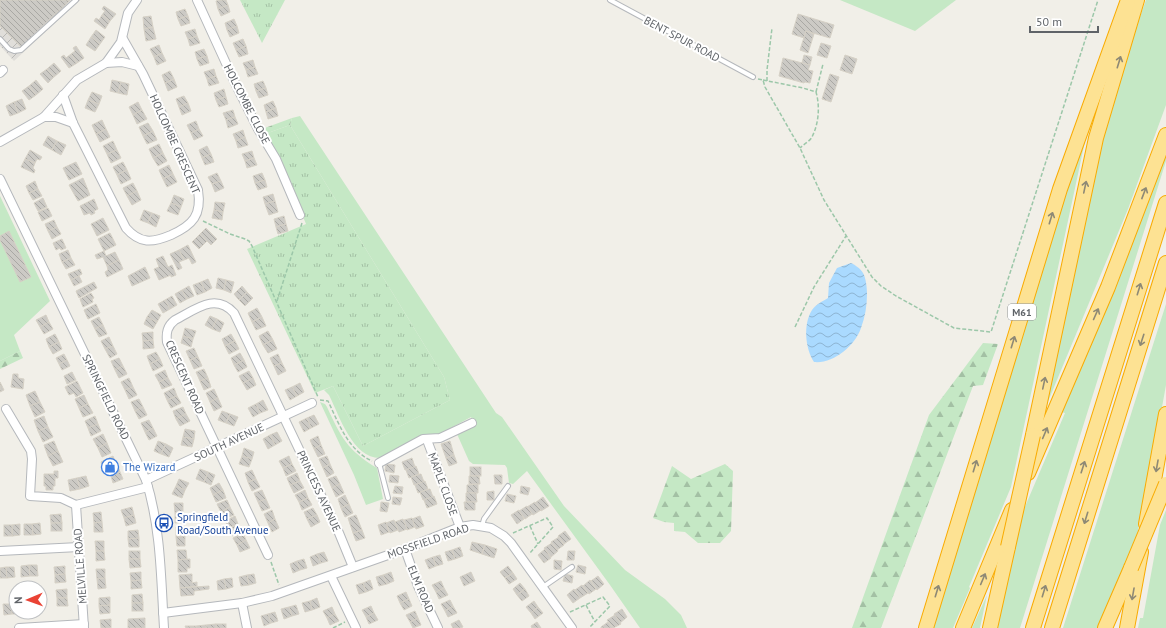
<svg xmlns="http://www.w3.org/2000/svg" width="1166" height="628" viewBox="0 0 1166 628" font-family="'PT Sans',sans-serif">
  <defs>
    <pattern id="industrial-furrows" width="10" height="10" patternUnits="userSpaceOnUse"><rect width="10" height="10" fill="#e0deda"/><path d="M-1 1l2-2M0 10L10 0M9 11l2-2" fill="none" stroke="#b9b8b5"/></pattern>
    <pattern id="forest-firs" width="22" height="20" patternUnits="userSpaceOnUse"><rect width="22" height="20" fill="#c5e8c5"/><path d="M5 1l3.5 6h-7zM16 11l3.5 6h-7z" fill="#a3c0a4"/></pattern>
    <pattern id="park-tufts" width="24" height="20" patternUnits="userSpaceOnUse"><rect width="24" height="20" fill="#c5e8c5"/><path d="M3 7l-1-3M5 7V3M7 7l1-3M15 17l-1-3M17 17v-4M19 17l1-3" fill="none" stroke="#a3c0a4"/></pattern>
    <pattern id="water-waves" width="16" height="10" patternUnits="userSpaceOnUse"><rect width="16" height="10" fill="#aadaff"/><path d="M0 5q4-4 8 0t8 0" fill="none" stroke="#8eb4d2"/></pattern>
    <pattern id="building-back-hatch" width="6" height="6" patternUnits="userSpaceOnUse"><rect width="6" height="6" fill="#cccac5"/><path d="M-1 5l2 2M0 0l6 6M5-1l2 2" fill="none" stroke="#a9a8a4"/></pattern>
  </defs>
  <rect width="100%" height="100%" fill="#f1efe8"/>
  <polygon fill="url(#industrial-furrows)" points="0,0 80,0 14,61 0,46"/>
  <g fill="#c5e8c5">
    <polygon points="840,0 956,0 915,31"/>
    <polygon points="1146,0 1166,0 1166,105 1128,209 1047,404 1094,173 1111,104 1129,47"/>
    <path d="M 300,116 L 496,413 L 502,417 L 564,506 L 625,570 L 665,599 L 681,615 L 687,628 L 640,628 L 610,585 L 527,471 L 513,484 L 509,483 L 507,468 L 505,465 L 473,464 L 469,461 L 457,434 L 475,426 L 471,417 L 438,435 L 382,458 C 353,460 340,417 329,395 L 324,390 L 333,386 L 363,446 L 450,400 L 444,377 L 290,125 L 292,118 Z"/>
    <polygon points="1087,132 1011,487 969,587 970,588 953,628 932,628 1050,243"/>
    <polygon points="1166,154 1166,161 1020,628 996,628 1021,516 1065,413 1061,412 1086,355"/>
    <polygon points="0,196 50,301 14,335 20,351 0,361"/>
    <polygon points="1166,304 1166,385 1155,446 1153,446 1137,536 1098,628 1063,628"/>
    <path d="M 320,402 L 325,404 L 327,407 C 341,437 347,450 377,468 L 383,499 L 366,505 L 354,475 Z"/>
    <polygon points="1166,510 1166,628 1138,628 1140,618 1143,618 1160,525"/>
    <polygon points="987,595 980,628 972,628"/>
  </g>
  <g fill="url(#forest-firs)">
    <polygon points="292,118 290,125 265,134 262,129"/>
    <polygon points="983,343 998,344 983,385 973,386 881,628 852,628 929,415"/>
    <polygon points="20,351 23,358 0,369 0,361"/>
    <polygon points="725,464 733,471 731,531 720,543 698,543 685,532 674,531 674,523 664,522 653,518 672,466 691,479"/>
  </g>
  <g fill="url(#park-tufts)">
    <polygon points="240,0 285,0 262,43"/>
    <polygon points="290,125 444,377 450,400 363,446 333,386 315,393 247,249 306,224 280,160 265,134"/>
  </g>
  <path fill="url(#water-waves)" d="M 851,263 C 855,265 861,269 863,273 C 866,278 867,288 867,294 C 867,306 865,317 861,328 C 855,346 833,364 814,362 C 805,348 803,324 812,310 C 815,305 823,301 828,298 L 829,283 L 837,268 Z"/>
  <g fill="url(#building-back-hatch)" stroke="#d6d1c6">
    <polygon points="0,0 70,0 21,47 0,26"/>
    <polygon points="220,0 226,0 228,5 218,9 216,1"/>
    <polygon points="228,5 230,12 221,16 218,9"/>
    <polygon points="104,6 116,14 110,21 102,15 105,11 102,9"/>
    <polygon points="185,9 188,16 178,19 176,12"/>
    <polygon points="798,14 834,25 830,38 806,31 804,38 792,34"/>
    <polygon points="102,15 110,21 105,29 94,21 96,18 99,20"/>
    <polygon points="151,16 153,27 144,29 143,17"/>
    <polygon points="188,16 190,23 181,26 178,19"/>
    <polygon points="234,19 237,26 227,30 225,23"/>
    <polygon points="237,26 239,33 230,37 227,30"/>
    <polygon points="153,27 156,39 146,41 144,29"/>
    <polygon points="195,29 197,36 188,39 185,32"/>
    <polygon points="96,30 105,37 100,44 91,37"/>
    <polygon points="806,31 814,34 808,53 800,50"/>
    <polygon points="197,36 200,43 190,46 188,39"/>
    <polygon points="91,37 100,44 95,51 86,45"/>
    <polygon points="243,39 246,46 236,50 233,43"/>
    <polygon points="821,43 831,46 827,58 817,55"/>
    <polygon points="159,45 162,53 154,57 150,49"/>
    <polygon points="76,46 84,58 77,63 71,54 75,51 73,48"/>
    <polygon points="246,46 248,54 239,57 236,50"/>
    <polygon points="204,49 207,56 197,59 195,52"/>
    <polygon points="162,53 166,61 157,65 154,57"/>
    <polygon points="71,54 77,63 69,68 61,57 64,55 66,58"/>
    <polygon points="804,55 812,57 810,65 802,63"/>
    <polygon points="845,55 857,59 852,74 840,70"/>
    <polygon points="207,56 209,63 200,66 197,59"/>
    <polygon points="783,58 810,65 808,70 813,71 810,83 805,82 804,83 779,76"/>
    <polygon points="253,60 255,67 246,70 243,63"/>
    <polygon points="54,63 61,71 54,77 47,69"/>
    <polygon points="255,67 258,74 248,77 246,70"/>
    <polygon points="47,69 54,77 48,83 40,74"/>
    <polygon points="214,69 216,76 207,79 204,72"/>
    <polygon points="170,71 174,79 165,83 162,75"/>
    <polygon points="830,74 839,77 831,102 822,99"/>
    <polygon points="216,76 219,83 209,86 207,79"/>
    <polygon points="174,79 177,87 168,91 165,83"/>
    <polygon points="36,80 43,89 36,95 29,86"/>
    <polygon points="112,80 121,82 118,93 110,91"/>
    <polygon points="263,81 266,88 256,91 254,84"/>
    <polygon points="121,82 129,84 127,95 118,93"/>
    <polygon points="29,86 36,95 29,100 22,91"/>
    <polygon points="266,88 268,95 259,98 256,91"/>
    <polygon points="224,89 226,97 216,100 214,93"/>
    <polygon points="92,92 102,96 99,104 88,100"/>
    <polygon points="184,96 188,103 179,107 176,99"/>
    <polygon points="226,97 228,104 219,107 216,100"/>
    <polygon points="22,99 26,109 18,113 14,102"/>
    <polygon points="88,100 99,104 95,112 85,108"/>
    <polygon points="273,101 276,108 266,112 264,105"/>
    <polygon points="14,102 18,113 10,116 6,106"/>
    <polygon points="138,102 142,110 133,115 129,107"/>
    <polygon points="188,103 191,111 182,115 179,107"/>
    <polygon points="276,108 278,116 268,119 266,112"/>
    <polygon points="142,110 147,119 137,124 133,115"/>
    <polygon points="233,110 235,117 226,120 223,113"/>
    <polygon points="235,117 238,124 228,128 226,120"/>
    <polygon points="102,120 106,129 96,134 92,125"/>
    <polygon points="196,121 199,129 191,133 187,125"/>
    <polygon points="148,123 153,131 143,136 139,127"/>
    <polygon points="106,129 110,137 100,142 96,134"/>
    <polygon points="199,129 203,136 194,140 191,133"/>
    <polygon points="243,130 245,137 236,141 233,134"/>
    <polygon points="153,131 157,140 147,144 143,136"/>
    <polygon points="48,136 57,141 52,150 43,145"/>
    <polygon points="245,137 248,145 238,148 236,141"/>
    <polygon points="57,141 66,145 61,155 52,150"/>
    <polygon points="113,141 117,150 107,154 103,146"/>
    <polygon points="159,144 163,153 153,158 149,149"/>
    <polygon points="207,146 211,154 202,158 199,150"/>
    <polygon points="30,150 42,157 40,160 37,159 35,163 25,159"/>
    <polygon points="117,150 121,158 111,163 107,154"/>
    <polygon points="252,151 254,158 245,161 242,154"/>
    <polygon points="163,153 167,161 158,166 153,158"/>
    <polygon points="211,154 214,162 205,165 202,158"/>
    <polygon points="254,158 257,165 247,168 245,161"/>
    <polygon points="25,159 35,163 33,168 35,170 34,173 21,167"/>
    <polygon points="76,162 82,174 69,180 63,168"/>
    <polygon points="123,162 127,170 117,175 113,167"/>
    <polygon points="169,165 173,174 163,179 159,170"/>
    <polygon points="127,170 131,179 121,184 117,175"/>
    <polygon points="217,173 221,181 212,184 208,177"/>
    <polygon points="262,173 265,180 255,183 253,176"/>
    <polygon points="173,174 177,182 167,187 163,179"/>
    <polygon points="83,178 90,195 78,201 69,185"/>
    <polygon points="265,180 267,187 258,190 255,183"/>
    <polygon points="35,181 38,189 29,193 26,186"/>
    <polygon points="221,181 224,188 215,192 212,184"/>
    <polygon points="133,183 137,191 127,196 123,188"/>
    <polygon points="38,189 42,196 33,200 29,193"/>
    <polygon points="137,191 141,200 132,205 127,196"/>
    <polygon points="273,194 275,201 265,204 263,197"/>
    <polygon points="174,195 184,199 181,207 171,203"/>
    <polygon points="43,198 47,207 38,211 34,203"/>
    <polygon points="94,199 98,209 94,211 95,213 91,215 90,213 84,215 80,206"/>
    <polygon points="275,201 278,212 269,215 265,204"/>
    <polygon points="215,202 225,203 223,212 214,210"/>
    <polygon points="171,203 181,207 178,215 167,211"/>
    <polygon points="48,208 52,216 42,221 38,212"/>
    <polygon points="144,210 152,213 148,223 140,220"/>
    <polygon points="214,210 223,212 222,220 212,218"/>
    <polygon points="152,213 160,216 156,227 148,223"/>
    <polygon points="284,216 286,224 276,227 274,219"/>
    <polygon points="103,218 109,230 97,236 91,224"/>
    <polygon points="54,220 57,227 48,231 45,224"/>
    <polygon points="286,224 288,231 278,234 276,227"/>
    <polygon points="57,227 61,234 52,239 48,231"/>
    <polygon points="206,228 217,239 211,245 200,234"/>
    <polygon points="9,231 31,277 20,282 0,240 0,236"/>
    <polygon points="110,233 116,245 104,251 98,239"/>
    <polygon points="200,234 207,241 199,249 192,242"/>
    <polygon points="62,239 66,248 61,250 60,248 56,250 53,243"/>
    <polygon points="188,245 196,262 192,264 189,258 184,260 179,250"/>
    <polygon points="68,250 71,258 62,262 59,254"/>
    <polygon points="179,250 184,260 179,262 182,268 178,270 170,254"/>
    <polygon points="104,251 106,256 115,252 119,260 107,266 103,257 97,259 95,255"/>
    <polygon points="163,256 168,267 172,265 176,275 171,277 171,275 159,280 154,269 159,267 156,259"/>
    <polygon points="71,258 75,265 66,269 62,262"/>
    <polygon points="119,260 123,269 107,277 105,272 108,270 107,266"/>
    <polygon points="145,267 150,278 132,286 128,276"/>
    <polygon points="80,269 82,274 71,280 68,274"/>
    <polygon points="79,276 82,282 74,286 71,280"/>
    <polygon points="218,278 226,280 224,290 216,288"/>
    <polygon points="208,279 212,288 205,292 201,282"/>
    <polygon points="226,280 234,282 231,293 224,290"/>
    <polygon points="94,282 97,288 79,298 76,291"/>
    <polygon points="201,282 205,292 197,295 193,285"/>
    <polygon points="189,286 194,296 187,299 182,290"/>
    <polygon points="242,286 247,292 239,300 234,294"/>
    <polygon points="182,290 187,299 180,303 175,294"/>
    <polygon points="247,292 253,298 245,306 239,300"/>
    <polygon points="91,293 94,298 92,299 93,302 83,307 80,299"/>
    <polygon points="172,296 177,305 170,309 165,300"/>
    <polygon points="165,300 170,309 163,313 158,304"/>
    <polygon points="96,304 100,313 88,319 84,310"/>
    <polygon points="257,308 262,317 252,322 248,313"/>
    <polygon points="152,310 161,315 157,322 147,317"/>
    <polygon points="46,315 49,322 40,327 36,320"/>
    <polygon points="210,316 217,319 212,329 205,325"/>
    <polygon points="99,317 103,325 95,329 91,321"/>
    <polygon points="147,317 157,322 153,329 144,324"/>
    <polygon points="262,317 266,326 256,330 252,322"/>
    <polygon points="217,319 224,323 220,332 212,329"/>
    <polygon points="49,322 53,329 44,334 40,327"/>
    <polygon points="103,325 107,334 99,337 95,329"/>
    <polygon points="185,328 196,331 193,339 183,336"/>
    <polygon points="268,331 273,340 263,345 259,336"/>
    <polygon points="153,332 153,340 143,341 142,333"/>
    <polygon points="55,334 59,342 49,347 46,339"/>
    <polygon points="231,334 235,341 225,346 222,339"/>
    <polygon points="183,336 193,339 191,347 181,343"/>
    <polygon points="109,337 113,346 105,349 101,341"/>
    <polygon points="153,340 154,348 143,349 143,341"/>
    <polygon points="273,340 277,349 268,353 263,345"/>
    <polygon points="235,341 239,349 229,354 225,346"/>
    <polygon points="59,342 62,349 53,354 49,347"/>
    <polygon points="113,346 117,354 110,358 105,349"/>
    <polygon points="194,348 198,357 190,360 186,351"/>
    <polygon points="156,352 160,359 150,364 147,356"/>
    <polygon points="240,353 244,360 234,365 231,358"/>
    <polygon points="64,354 67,360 59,364 56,358"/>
    <polygon points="278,354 282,363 274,366 270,358"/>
    <polygon points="198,357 202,366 194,369 190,360"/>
    <polygon points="119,358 123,366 115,370 111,361"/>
    <polygon points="160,359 163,366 153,371 150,364"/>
    <polygon points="67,360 70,366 62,370 59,364"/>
    <polygon points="244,360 247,367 238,372 234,365"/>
    <polygon points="282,363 286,371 278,375 274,366"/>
    <polygon points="123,366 127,374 119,378 115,370"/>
    <polygon points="204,369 208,378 200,381 196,372"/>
    <polygon points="165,370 168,378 159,382 155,375"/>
    <polygon points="249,371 253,378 243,383 239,376"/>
    <polygon points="72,372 76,380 67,384 64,376"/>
    <polygon points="13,374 18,374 18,378 24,379 23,389 11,387"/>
    <polygon points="129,378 133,387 125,390 121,382"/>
    <polygon points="168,378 172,385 162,389 159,382"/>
    <polygon points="208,378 211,387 204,390 200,381"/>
    <polygon points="253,378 256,385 247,390 243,383"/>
    <polygon points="77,381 83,393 76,397 74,393 69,395 65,387"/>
    <polygon points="0,382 4,390 0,392"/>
    <polygon points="300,383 304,392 297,396 292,387"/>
    <polygon points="133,387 137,395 129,399 125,390"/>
    <polygon points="292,387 297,396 290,400 285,390"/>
    <polygon points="174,388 177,396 167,400 164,393"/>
    <polygon points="214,389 218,398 210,402 206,393"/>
    <polygon points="35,391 40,402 30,406 26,395"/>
    <polygon points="84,395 88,404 79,408 75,399"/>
    <polygon points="177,396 181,403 171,408 167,400"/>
    <polygon points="218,398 222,407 214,411 210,402"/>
    <polygon points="139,399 143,407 135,411 131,402"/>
    <polygon points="263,400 268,410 260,413 256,404"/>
    <polygon points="40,402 45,412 35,417 30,406"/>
    <polygon points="88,404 93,413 83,417 79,408"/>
    <polygon points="256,404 260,413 253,417 248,408"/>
    <polygon points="143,407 147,415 139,419 135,411"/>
    <polygon points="183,407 186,414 176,419 173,411"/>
    <polygon points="222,411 230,414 226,423 218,420"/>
    <polygon points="186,414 190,421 180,426 176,419"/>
    <polygon points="230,414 238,417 234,426 226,423"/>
    <polygon points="314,415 319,424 311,428 307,418"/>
    <polygon points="44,416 48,427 38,431 34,420"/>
    <polygon points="95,416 98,424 88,428 85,421"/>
    <polygon points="307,418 311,428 304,432 299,422"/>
    <polygon points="149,420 153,428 145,432 141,423"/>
    <polygon points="98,424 101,431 91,436 88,428"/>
    <polygon points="48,427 53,437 43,442 38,431"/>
    <polygon points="153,428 157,436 149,440 145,432"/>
    <polygon points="185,429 195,431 194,439 183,437"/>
    <polygon points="277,432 282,441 275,445 270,435"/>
    <polygon points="103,434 107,443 98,448 93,439"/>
    <polygon points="270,435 275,445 268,449 263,439"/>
    <polygon points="318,436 321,445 314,449 310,440"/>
    <polygon points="183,437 194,439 192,447 181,445"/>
    <polygon points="54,441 58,451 48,456 44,445"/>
    <polygon points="158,441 166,444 161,454 154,451"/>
    <polygon points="450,441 454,455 446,458 441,444"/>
    <polygon points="107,443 111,453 102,457 98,448"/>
    <polygon points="166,444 173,448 169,457 161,454"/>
    <polygon points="321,445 325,454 318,457 314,449"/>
    <polygon points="244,448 254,452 252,459 242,456"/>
    <polygon points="58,451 63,462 53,466 48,456"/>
    <polygon points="454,455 457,463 449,466 446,458"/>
    <polygon points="113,456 115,461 103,467 101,462"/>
    <polygon points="242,456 252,459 249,467 239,464"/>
    <polygon points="289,456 292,464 283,468 279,461"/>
    <polygon points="327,456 330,464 323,468 319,459"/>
    <polygon points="412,458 415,467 405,470 402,462"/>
    <polygon points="115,461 118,466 105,472 103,467"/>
    <polygon points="292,464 296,471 286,476 283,468"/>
    <polygon points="330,464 334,473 327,477 323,468"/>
    <polygon points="386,464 395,465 394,473 385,471"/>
    <polygon points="118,466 120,472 111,476 108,471"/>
    <polygon points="416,466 419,474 409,478 406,470"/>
    <rect x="470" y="467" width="11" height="9"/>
    <polygon points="200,469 208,472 204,482 196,479"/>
    <polygon points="252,470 256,479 248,482 245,473"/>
    <polygon points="54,471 58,471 58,478 55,478 55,486 53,486 53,490 46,490 46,486 44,486 44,474 54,474"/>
    <polygon points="120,472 123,479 113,483 111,476"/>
    <polygon points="208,472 215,475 211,485 204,482"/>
    <polygon points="297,473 300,481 290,485 287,478"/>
    <polygon points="421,474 424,482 414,485 411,477"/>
    <polygon points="390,475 399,476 398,483 389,482"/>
    <polygon points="494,475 502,475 502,484 495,484"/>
    <polygon points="86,476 89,486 80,489 77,478"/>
    <polygon points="336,476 340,484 332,488 328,479"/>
    <polygon points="469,476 479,476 480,484 469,484"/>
    <polygon points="77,478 80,489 70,491 68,480"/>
    <polygon points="179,479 189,483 185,490 176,486"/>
    <polygon points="256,479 260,487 252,491 248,482"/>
    <polygon points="300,481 304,488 294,493 290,485"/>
    <polygon points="425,481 428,489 418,493 415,485"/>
    <polygon points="219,483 223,490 213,495 210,488"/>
    <polygon points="340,484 344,493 336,497 332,488"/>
    <polygon points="478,484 478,493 467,493 467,485"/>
    <polygon points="176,486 185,490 182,498 172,494"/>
    <polygon points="395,486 403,487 402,494 393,493"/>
    <polygon points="521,486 530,488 528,495 520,493"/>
    <polygon points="430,489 433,497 423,500 420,492"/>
    <polygon points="223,490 226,498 216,502 213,495"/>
    <polygon points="262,490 266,499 258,502 254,493"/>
    <polygon points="305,490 308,498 299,502 295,495"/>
    <polygon points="494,491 494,500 487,500 487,492"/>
    <polygon points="466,493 476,493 477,502 466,502"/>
    <polygon points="507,494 516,496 514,503 505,501"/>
    <polygon points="345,495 349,504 341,508 338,499"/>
    <polygon points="434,496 437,504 427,508 424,500"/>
    <polygon points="393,497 402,498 400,505 392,504"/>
    <polygon points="543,497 549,506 541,511 535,503"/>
    <polygon points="308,498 312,505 302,510 299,502"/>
    <polygon points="266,499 270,508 262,511 258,502"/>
    <polygon points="227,500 230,507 221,512 217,504"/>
    <polygon points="381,502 389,503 387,512 380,511"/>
    <polygon points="464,502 475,502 475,510 465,510"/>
    <polygon points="535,502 541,510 533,515 527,507"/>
    <polygon points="174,503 183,503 183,513 175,513"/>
    <polygon points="349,504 353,513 345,517 341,508"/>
    <polygon points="527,506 532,514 525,519 519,511"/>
    <polygon points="132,507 134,515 124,518 121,510"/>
    <polygon points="230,507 234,515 224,519 221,512"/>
    <polygon points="313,508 317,515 307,519 304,512"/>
    <polygon points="272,510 275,519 268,523 264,514"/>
    <polygon points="519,510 524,519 517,524 511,515"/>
    <polygon points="101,512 102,522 94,523 93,513"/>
    <polygon points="175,513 183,513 184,522 175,523"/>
    <polygon points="61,514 62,523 51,523 50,515"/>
    <polygon points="134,515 136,523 126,526 124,518"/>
    <polygon points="317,515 320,522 311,527 307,519"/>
    <polygon points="356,515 362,530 353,533 348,518"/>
    <polygon points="235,516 238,524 229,528 225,521"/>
    <polygon points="420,516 424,526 416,529 412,519"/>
    <polygon points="412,518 415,527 407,530 404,520"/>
    <polygon points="275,519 279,528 272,532 268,523"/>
    <polygon points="403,519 407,529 399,532 395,522"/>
    <polygon points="394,520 398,530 390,533 386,523"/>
    <polygon points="102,522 103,532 94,532 94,523"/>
    <polygon points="386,522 389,532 381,535 378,525"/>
    <polygon points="40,523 41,534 33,535 32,524"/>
    <rect x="51" y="523" width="11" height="8"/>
    <polygon points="20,524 20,535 12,536 12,525"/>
    <polygon points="24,524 32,524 33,535 24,535"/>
    <polygon points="238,524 242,531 232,536 229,528"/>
    <rect x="4" y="525" width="8" height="11"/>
    <polygon points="176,527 185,527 185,536 176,537"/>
    <polygon points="138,530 139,538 128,539 128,531"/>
    <polygon points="362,530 365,538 356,541 353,533"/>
    <polygon points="565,531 571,539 564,544 558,536"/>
    <polygon points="243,533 246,540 237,545 233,538"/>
    <polygon points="185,536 185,546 177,546 176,537"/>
    <polygon points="559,537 564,545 557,550 551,542"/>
    <polygon points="139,538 139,547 129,547 128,539"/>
    <polygon points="246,540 250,548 240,552 237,545"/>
    <polygon points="95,541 104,541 104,551 96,551"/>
    <polygon points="472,542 485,545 482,554 470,550"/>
    <polygon points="552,543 558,551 551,557 544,548"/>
    <polygon points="485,545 497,549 494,558 482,554"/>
    <polygon points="460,547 463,556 455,559 452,550"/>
    <polygon points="545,549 551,558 544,563 538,555"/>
    <polygon points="177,550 186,550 187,559 178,560"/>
    <polygon points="452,550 455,559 448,561 445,552"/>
    <polygon points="96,551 104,551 105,560 96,561"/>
    <rect x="129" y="551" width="11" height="8"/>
    <polygon points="568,551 575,551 574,560 567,560"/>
    <polygon points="324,552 328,561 321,563 317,554"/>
    <polygon points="317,554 321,563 313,566 310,557"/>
    <polygon points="440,555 443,564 436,566 433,557"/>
    <polygon points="433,557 436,566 429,569 425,560"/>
    <polygon points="129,559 140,559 141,567 130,568"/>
    <polygon points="190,559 190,568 187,568 187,572 178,572 178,560"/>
    <polygon points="304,559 307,568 300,570 297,561"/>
    <polygon points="554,560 562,561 561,570 554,569"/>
    <polygon points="297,561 300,570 293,573 290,564"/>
    <polygon points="29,565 30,576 21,577 21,566"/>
    <polygon points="29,565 37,565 38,576 30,576"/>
    <polygon points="578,565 586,567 585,574 576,572"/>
    <polygon points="65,566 65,574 55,575 54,567"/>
    <polygon points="508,566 513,573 505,578 500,572"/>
    <polygon points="6,567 7,578 0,578 0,568"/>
    <polygon points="6,567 14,567 15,577 7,578"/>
    <polygon points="96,569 105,569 105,578 97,579"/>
    <polygon points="141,572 141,580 131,581 130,573"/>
    <polygon points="391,572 394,581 387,584 383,575"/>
    <polygon points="471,572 475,581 464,586 460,577"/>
    <polygon points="513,573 517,579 509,584 505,578"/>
    <polygon points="65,574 66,582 55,583 55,575"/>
    <polygon points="192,574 192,583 197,582 197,586 180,588 179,575"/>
    <polygon points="254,574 256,583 249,585 247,575"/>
    <polygon points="565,574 573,576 572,583 563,581"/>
    <polygon points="247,575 249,585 241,586 239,577"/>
    <polygon points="383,575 387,584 379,586 376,577"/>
    <polygon points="598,576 604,584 597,590 591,581"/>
    <polygon points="105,578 106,588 98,589 97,579"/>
    <polygon points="232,578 233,587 226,589 224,579"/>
    <polygon points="224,579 226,589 218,590 217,581"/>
    <polygon points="141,580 142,588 131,589 131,581"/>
    <polygon points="370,580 373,589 366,592 363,583"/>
    <polygon points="590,580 596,589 589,594 583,586"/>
    <polygon points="441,581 444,588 436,592 432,585"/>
    <polygon points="363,583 366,592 359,594 356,585"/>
    <polygon points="520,583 525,589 517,595 513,589"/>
    <polygon points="582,585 588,593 580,598 575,590"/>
    <polygon points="209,586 209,589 194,591 194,595 181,596 180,588"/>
    <polygon points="444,588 448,595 439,599 436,592"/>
    <polygon points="67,589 67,598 57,598 56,590"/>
    <polygon points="525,589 529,596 522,601 517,595"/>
    <polygon points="574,589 580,598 573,603 567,595"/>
    <polygon points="406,592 409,599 400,603 397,596"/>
    <polygon points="142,594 143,603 132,603 132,595"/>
    <polygon points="110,597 110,605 99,606 99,598"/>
    <polygon points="57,598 67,598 68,606 57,606"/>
    <polygon points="317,598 320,607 312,610 310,601"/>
    <polygon points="409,599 412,606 404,610 400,603"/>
    <polygon points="450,600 453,606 445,611 441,604"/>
    <polygon points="310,601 312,610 305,612 302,603"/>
    <polygon points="534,601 538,607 531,613 526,607"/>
    <polygon points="40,602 41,613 33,613 33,612 40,612"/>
    <polygon points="16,603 16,612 20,612 20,614 12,614 11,604"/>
    <rect x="132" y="603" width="11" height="8"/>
    <polygon points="3,604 11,604 12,614 4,615"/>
    <polygon points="110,605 110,613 100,614 99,606"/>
    <polygon points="296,605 299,614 292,616 289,607"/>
    <polygon points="371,606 374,613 366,617 362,610"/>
    <polygon points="453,606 457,613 448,617 445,611"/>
    <polygon points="289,607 292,616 284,619 281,609"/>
    <polygon points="332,607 335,614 327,618 323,611"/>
    <polygon points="538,607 543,613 535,619 531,613"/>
    <polygon points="622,609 627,617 620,623 614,614"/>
    <polygon points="415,611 418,618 410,622 406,615"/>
    <polygon points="275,612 278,621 271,623 268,614"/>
    <polygon points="374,613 378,620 369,624 366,617"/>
    <polygon points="268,614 271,623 264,626 261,616"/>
    <polygon points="335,614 339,621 330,625 327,618"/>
    <polygon points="615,615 621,624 613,628 607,620"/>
    <polygon points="145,618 145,628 128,628 128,619"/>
    <polygon points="418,618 421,625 413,628 410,622"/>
    <polygon points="111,619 111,628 101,628 100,620"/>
    <polygon points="459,620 463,627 460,628 453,628 451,624"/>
    <polygon points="537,622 541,628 532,628 531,626"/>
    <polygon points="608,622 613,628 601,628 601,627"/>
    <rect x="216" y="624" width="10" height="4"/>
    <polygon points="216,624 216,628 206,628 206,625"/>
    <polygon points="206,625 206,628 196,628 196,626"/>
    <polygon points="185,626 196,626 196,628 186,628"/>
  </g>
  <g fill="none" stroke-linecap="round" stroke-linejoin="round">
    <g stroke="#b5b8bc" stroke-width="6">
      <g id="lane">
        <polyline points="610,0 753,77"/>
        <polyline points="0,39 9,49 14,51 21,50 76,0"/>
        <polyline points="379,463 388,498"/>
        <polyline points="482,526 484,519 508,486"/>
        <polyline points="543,587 572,567"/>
      </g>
    </g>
    <g stroke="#b5b8bc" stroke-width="10">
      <g id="street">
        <polyline points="197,0 235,83 258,129 276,159 300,215"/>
        <polyline points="106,63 122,62 138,66"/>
        <polyline points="0,73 3,70"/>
        <path d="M 63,95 L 73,123 L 126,228 C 140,244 152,243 171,235 C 193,225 202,215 198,190 L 143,74 L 123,39"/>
        <polyline points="44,117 56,117 73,123"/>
        <polyline points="0,142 44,117 77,80 106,63 121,42 128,13 137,0"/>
        <path d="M 0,179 L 146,480 C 161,528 161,579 164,628"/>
        <polyline points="6,409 31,451 32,459 30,496 61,498 76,505 148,487"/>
        <polyline points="427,440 460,527"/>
        <polyline points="379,463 423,439 440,438 472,423"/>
        <polyline points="146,480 312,403"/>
        <polyline points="76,505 84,628"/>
        <polyline points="405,549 418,586 438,628"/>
        <polyline points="0,551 79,547"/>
        <path d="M 268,555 L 167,342 C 166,333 167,326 175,320 C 195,310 215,292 234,313 L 339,533 L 353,567"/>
        <polyline points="331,576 356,628"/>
        <polyline points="242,603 247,628"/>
        <polyline points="163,613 242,603 272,596 405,549 460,527 473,525 491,528 504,536 511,543 572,628"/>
        <polyline points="19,628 84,624"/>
      </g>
    </g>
    <g stroke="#f9ab00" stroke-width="16">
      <g id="highway">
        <polyline points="1033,435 1096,138 1137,0"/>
        <polyline points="1028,473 1108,287 1166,135"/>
        <polyline points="1146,524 1166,414"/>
        <polyline points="926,628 1060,189 1128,0"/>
        <polyline points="963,628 1012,510"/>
        <polyline points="990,628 1008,547"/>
        <polyline points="1033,628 1166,203"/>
        <polyline points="1052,628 1166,263"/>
        <polyline points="1105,628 1131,568"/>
        <polyline points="1127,628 1141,552"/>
      </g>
    </g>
    <g stroke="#9cc7a9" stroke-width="1.5" stroke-dasharray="4 2" stroke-linecap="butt">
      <polyline points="758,79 763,80 765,87 800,148 824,200 872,277 881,286 896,296 954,328 991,332 1098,0"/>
      <path d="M 763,80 L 803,88 L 816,92 C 820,106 819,123 812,137 C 810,141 804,144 800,148"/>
      <polyline points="767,81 767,70 772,28"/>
      <polyline points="816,92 823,64"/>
      <polyline points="203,221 230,234 245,239 249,241 252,246 318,397"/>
      <polyline points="277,301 302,223"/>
      <polyline points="795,327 814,287 846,236"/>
      <path d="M 320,400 L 328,401 C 339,424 348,450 372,461"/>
      <polyline points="530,526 538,544"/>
      <polyline points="513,533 547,518 553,527 529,554"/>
      <polyline points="271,562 279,585"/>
      <polyline points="586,605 595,622"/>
      <polyline points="570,612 603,597 610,606 589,628"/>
      <polyline points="333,628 345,622"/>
    </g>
    <use href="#lane" stroke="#fff" stroke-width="4"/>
    <use href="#street" stroke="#fff" stroke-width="8"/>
    <use href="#highway" stroke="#fde293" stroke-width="14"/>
    <g stroke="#f9ab00" stroke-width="16" stroke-linecap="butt">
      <g id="highway-bridge">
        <polyline points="1008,547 1033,435"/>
        <polyline points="1131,568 1166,484"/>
      </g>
    </g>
    <use href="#highway-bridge" stroke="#fde293" stroke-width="14"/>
  </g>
  <defs><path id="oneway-shaft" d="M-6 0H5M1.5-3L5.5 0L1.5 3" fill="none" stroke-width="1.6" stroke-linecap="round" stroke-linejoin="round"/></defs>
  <g stroke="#8e8975">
    <use href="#oneway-shaft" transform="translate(1119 62) rotate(-73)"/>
    <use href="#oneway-shaft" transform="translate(1085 187) rotate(-78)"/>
    <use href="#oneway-shaft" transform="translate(1144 193) rotate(-69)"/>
    <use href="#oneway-shaft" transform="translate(1051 218) rotate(-73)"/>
    <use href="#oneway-shaft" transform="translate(1139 289) rotate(-73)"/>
    <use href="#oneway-shaft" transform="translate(1096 314) rotate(-66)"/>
    <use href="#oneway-shaft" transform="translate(1142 340) rotate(108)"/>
    <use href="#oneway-shaft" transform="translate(1013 342) rotate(-73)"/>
    <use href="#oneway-shaft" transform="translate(1044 383) rotate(-78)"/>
    <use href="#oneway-shaft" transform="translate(1045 433) rotate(-67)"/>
    <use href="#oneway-shaft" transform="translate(975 466) rotate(-73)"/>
    <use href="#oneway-shaft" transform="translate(1157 466) rotate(100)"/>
    <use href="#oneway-shaft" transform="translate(1083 467) rotate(-72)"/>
    <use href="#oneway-shaft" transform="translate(1086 518) rotate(107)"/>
    <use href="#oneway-shaft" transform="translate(983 579) rotate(-67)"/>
    <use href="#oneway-shaft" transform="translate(937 591) rotate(-73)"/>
    <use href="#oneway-shaft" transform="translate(1044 591) rotate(-73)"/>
    <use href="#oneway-shaft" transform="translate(1133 594) rotate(100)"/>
  </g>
  <defs>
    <g id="shop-ring" transform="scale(0.9)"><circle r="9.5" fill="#fff" stroke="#3f7fe0" stroke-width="1.5"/><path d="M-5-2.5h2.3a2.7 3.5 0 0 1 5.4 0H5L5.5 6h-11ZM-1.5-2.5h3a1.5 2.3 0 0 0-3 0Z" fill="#3f7fe0"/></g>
    <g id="bus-ring" transform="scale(0.9)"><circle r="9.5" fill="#fff" stroke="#1a4fb4" stroke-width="1.5"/><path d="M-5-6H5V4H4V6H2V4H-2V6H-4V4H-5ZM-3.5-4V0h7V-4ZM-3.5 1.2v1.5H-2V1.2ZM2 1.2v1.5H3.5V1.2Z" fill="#1a4fb4"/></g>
  </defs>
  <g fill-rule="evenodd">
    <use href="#shop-ring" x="110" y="467"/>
    <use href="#bus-ring" x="164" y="523"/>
  </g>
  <g text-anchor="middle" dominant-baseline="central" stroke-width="4" stroke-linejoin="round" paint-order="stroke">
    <rect fill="#fff" stroke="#8f9295" stroke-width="1" x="1008" y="304" width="28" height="16" rx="3"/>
    <g font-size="10" font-weight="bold" fill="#5f6368">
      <text x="1022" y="312">M61</text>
    </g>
    <g font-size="11" fill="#5f6368" stroke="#fff">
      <text transform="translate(682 39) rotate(28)">BENT SPUR ROAD</text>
      <text transform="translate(247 104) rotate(63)">HOLCOMBE CLOSE</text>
      <text transform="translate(175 144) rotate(66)">HOLCOMBE CRESCENT</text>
      <text transform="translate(185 377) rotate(66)">CRESCENT ROAD</text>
      <text transform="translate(106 397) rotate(64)">SPRINGFIELD ROAD</text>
      <text transform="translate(229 442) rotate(-25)">SOUTH AVENUE</text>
      <text transform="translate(443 484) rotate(70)">MAPLE CLOSE</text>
      <text transform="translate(319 491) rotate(65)">PRINCESS AVENUE</text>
      <text transform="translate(428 541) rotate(-19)">MOSSFIELD ROAD</text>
      <text transform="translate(80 566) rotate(-94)">MELVILLE ROAD</text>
      <text transform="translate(421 589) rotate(67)">ELM ROAD</text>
    </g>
    <g font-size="11" fill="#366cbe" stroke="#fff" text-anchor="start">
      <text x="123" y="467">The Wizard</text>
    </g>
    <g font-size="11" fill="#164399" stroke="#fff" text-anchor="start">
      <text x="177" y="517">Springfield<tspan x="177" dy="13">Road/South Avenue</tspan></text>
    </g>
  </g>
  <g transform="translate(28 600) rotate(268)"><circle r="19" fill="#ffffff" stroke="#bfc1c3"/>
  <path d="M0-3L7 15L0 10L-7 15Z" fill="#ea4335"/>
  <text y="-6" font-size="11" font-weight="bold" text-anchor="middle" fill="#5f6368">N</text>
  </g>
  <path d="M1030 26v6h68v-6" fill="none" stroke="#5f6368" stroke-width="2"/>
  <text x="1036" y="26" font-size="12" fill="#5f6368" stroke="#ffffff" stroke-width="3" paint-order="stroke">50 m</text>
</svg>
